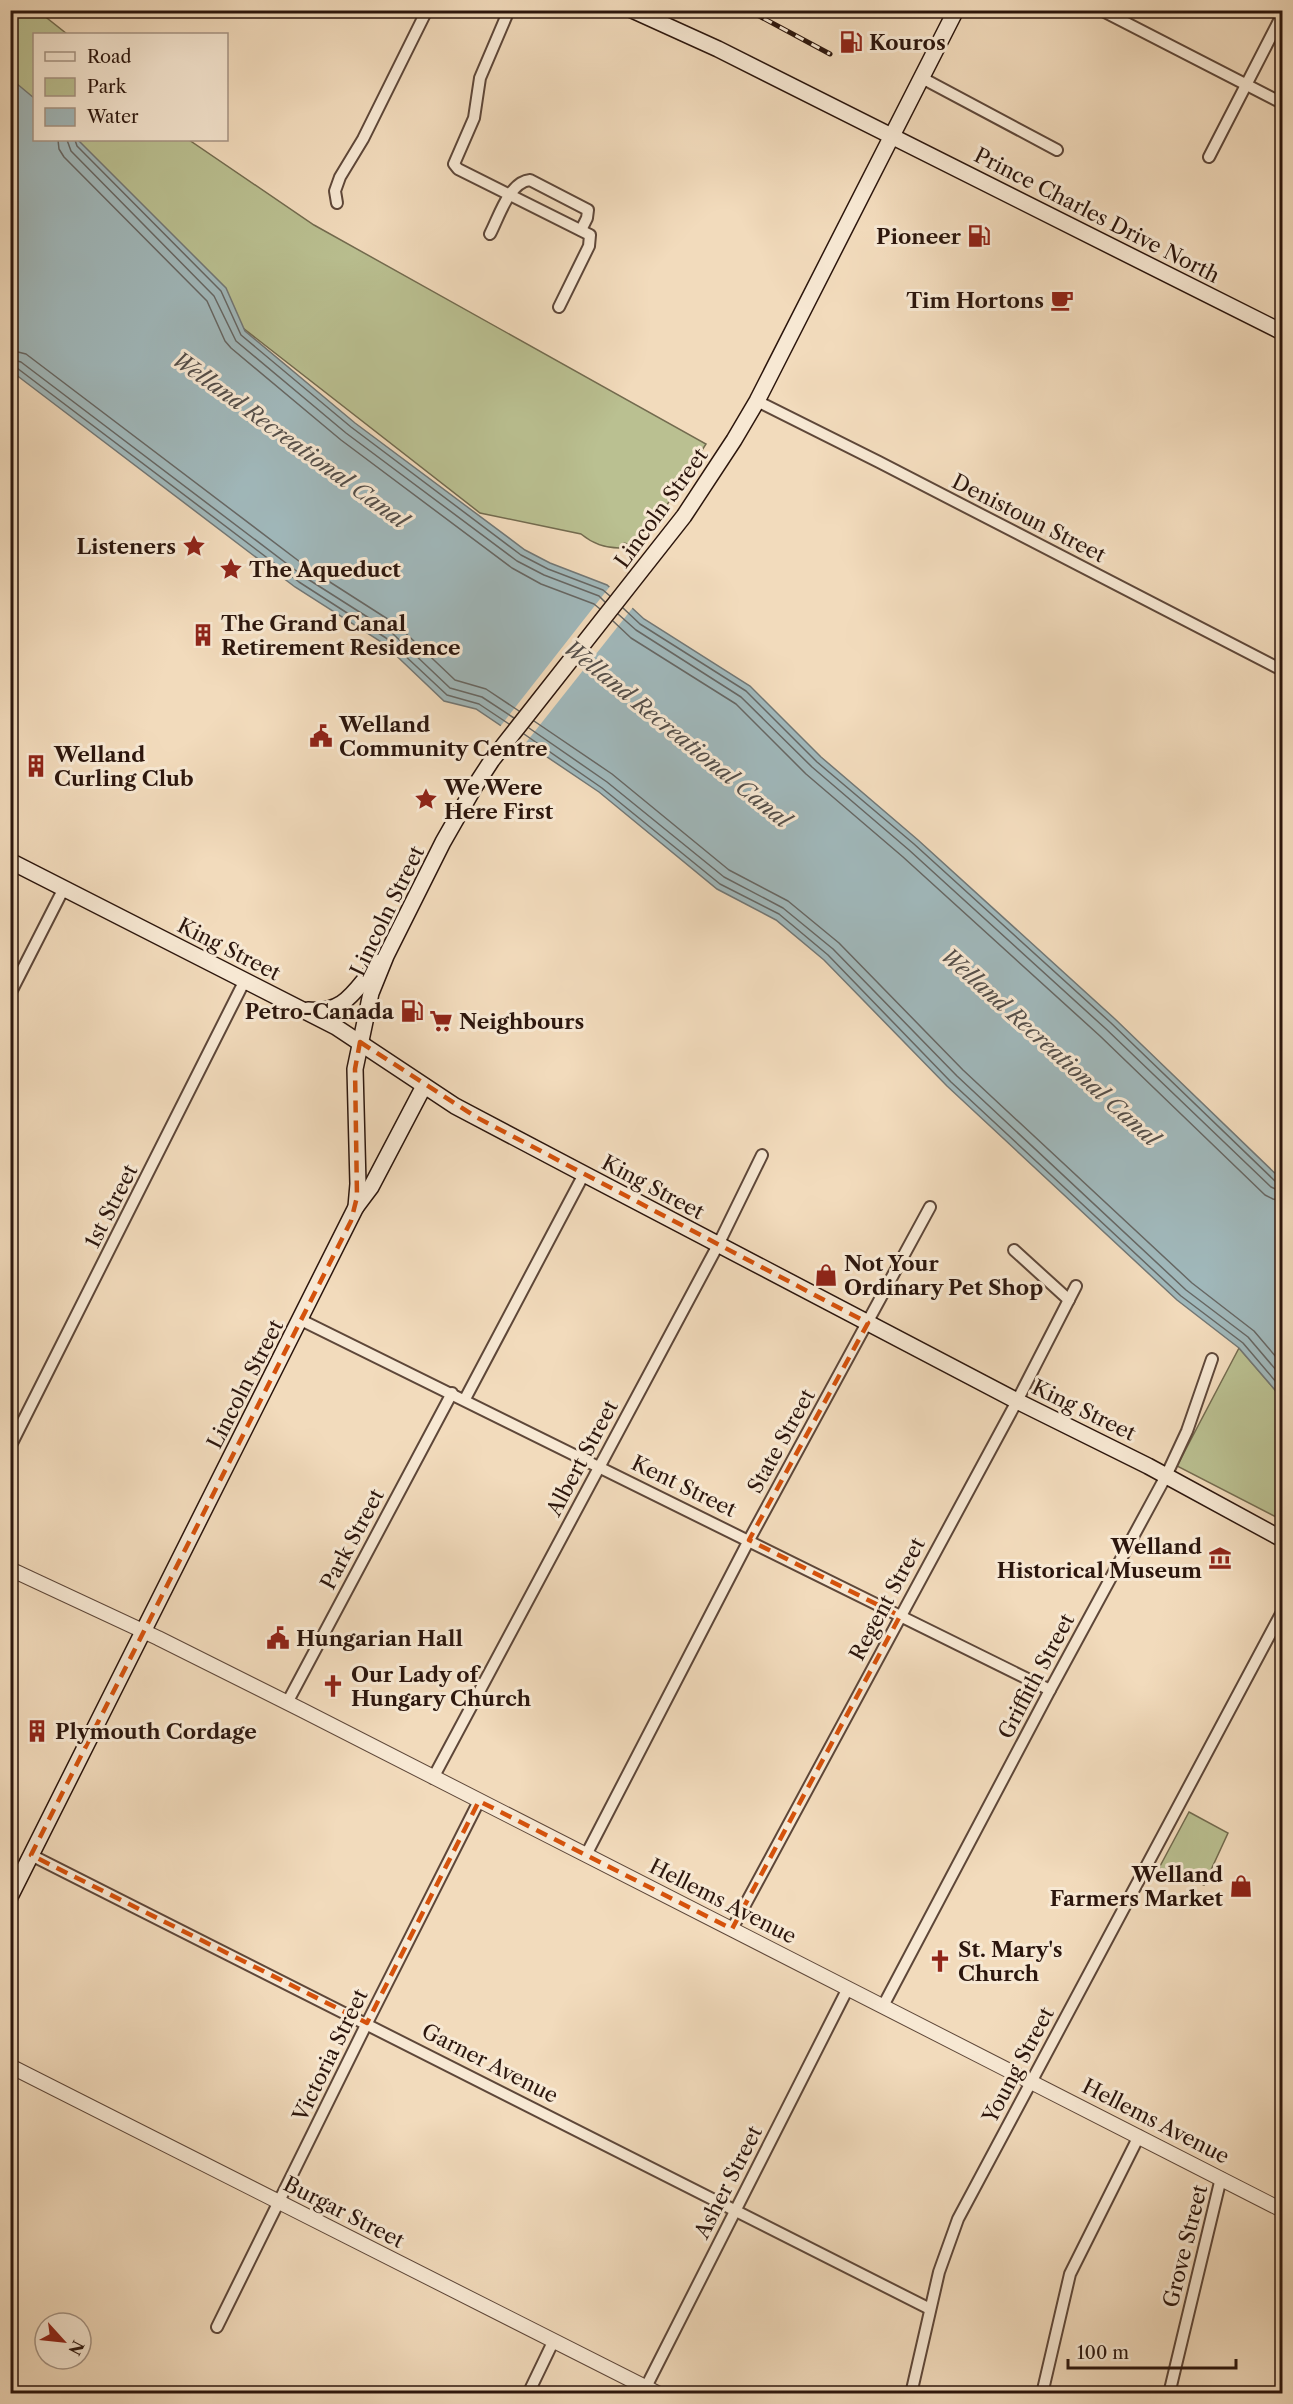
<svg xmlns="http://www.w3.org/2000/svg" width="1293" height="2404" viewBox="0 0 1293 2404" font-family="'Libre Caslon Text',serif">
  <rect width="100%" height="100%" fill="#f2dbbc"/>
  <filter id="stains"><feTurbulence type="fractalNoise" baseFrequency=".00333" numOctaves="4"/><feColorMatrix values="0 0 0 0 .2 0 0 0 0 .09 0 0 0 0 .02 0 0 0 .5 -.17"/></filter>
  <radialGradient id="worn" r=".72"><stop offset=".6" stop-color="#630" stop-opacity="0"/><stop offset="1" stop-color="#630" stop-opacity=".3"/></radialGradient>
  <g fill="#bac091" stroke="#736b4f" stroke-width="1.5">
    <path d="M 10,11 L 38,11 L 67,34 L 34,34 L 34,140 L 189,140 L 314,225 L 706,444 L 640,547 L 624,543 L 619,548 C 605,548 592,543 581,534 L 480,513 L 11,147 Z"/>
    <polygon points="1239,1348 1282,1398 1282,1520 1177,1466"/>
    <polygon points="1189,1812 1228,1833 1204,1885 1159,1868"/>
  </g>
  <polygon fill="#a0b8bb" stroke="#727775" stroke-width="1.5" points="10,78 34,98 34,140 78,140 226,288 245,331 355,423 525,550 550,563 607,585 644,619 750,686 821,757 918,840 1115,1019 1282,1180 1282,1398 1239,1348 1177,1300 947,1086 824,960 776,920 717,889 599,792 476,709 444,701 383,643 295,587 11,371"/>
  <polygon fill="#f2dbbc" points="611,585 634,606 524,745 499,728"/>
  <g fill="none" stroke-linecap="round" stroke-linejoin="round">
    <g stroke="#666764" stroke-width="1.5">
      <polyline points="58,140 59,149 64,157 207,301 225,341 231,348 341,440 512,568 541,584 594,604 600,609"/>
      <polyline points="67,140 71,151 214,296 236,341 346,433 517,561 544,575 599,596 605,602"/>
      <polyline points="75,140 77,146 221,291 241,335 351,427 521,555 548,569 603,590 610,596"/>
      <polyline points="10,350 26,354 308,568 397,625 455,680 486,689 519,711"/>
      <polyline points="10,359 21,362 303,576 391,632 450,688 482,697 514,718"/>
      <polyline points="10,367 17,368 299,582 386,638 447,695 479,704 509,724"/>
      <polyline points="623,608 640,624 746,691 817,762 914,844 1111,1023 1276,1182 1282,1184"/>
      <polyline points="618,614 636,630 741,697 812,767 909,850 1106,1029 1271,1187 1282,1192"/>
      <polyline points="613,621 631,638 736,704 806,774 903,857 1100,1036 1265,1195 1273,1199 1282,1201"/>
      <polyline points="534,721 612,774 729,870 788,901 839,943 963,1070 1192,1283 1254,1331 1282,1364"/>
      <polyline points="529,728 607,782 724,877 783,908 833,949 957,1076 1186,1290 1248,1337 1282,1377"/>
      <polyline points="524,734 602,788 720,884 779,914 828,955 951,1082 1181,1296 1243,1343 1282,1389"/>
    </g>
    <g stroke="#5e4739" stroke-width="14">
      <g id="minor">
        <polyline points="509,10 480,78 474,118 454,164 458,169 590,235 589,246 559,307"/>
        <polyline points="1101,10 1282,103"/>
        <polyline points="922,78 1057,150"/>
        <polyline points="1209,157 1282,15"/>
        <polyline points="337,203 335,191 340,177 363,139 427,10"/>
        <path d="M 490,234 C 499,217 509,182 530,180 L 588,210 L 587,218 L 581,230"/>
        <polyline points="757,401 879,462 1282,670"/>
        <polyline points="10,994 64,888"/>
        <polyline points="1014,1250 1069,1300"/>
        <polyline points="301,1320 1050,1690"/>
        <polyline points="465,1399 584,1174"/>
        <polyline points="10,1447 245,980"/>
        <polyline points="287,1703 452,1393"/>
        <polyline points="433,1778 718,1245 762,1155"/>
        <polyline points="31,1855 930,2309"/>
        <polyline points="586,1855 749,1540 930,1207"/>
        <polyline points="732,1929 1017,1401 1076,1286"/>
        <polyline points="883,2006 1050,1690 1166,1476 1187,1431 1212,1359"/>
        <polyline points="217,2327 367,2023 479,1801"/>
        <polyline points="643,2393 848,1988"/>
        <polyline points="528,2394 553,2342"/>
        <polyline points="911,2394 939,2272 958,2219 1282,1612"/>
        <polyline points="1042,2394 1070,2274 1139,2136"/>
        <polyline points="1169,2394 1221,2178"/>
      </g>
    </g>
    <g stroke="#5e4739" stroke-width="16">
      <g id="tertiary">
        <polyline points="10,1569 158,1638 302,1710 1282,2210"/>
        <polyline points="10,2066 659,2394"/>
      </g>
    </g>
    <g stroke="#2c160d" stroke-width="18">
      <g id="secondary">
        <polyline points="632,10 718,49 1282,332"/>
        <polyline points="10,861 336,1027 455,1106 584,1174 1017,1401 1148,1466 1282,1539"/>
        <path d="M 308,1010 C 348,1014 355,987 380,962"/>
        <polyline points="356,1207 371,1187 424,1086"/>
        <polyline points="10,1897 356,1207 358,1184 355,1069 371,993 386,956 443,842 475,786 492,760 684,516 734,440 757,401 956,10"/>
      </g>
    </g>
    <use href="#minor" stroke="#f7e8d3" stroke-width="10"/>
    <use href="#tertiary" stroke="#f7e8d3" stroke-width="14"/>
    <use href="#secondary" stroke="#f7e8d3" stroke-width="15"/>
    <g stroke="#2c160d" stroke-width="5">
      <polyline id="rail" points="748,10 830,54"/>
    </g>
    <use href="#rail" stroke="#f7e8d3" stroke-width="3" stroke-dasharray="9" stroke-linecap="butt"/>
  </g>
  <path fill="none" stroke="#d5520c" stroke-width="4.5" stroke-dasharray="12 8" stroke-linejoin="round" d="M 360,1042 L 476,1117 L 868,1323 L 749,1540 L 900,1616 L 732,1929 L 479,1801 L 367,2023 L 31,1855 L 351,1221 L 357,1197 L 355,1069 Z"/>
  <defs>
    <g id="fuel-bare" transform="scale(1.8)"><path d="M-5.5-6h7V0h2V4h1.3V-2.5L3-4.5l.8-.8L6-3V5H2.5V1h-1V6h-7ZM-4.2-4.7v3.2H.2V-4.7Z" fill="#8f2418" stroke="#f7e8d3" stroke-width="2.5" paint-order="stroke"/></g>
    <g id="cafe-bare" transform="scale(1.8)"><path d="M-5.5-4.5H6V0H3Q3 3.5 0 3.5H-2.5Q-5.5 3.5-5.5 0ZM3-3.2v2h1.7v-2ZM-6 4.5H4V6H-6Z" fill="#8f2418" stroke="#f7e8d3" stroke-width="2.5" paint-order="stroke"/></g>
    <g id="sight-bare" transform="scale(1.8)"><path d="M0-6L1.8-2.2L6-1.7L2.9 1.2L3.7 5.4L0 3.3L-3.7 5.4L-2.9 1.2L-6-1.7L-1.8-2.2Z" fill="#8f2418" stroke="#f7e8d3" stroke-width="2.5" paint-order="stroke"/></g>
    <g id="building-bare" transform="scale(1.8)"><path d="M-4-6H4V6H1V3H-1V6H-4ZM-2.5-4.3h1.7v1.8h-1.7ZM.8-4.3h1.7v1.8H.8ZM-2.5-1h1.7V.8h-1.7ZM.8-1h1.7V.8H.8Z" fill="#8f2418" stroke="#f7e8d3" stroke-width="2.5" paint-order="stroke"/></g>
    <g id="civic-bare" transform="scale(1.8)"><path d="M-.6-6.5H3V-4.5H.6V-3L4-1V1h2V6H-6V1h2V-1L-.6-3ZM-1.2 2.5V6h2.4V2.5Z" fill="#8f2418" stroke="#f7e8d3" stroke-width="2.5" paint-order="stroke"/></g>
    <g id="supermarket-bare" transform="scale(1.8)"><path d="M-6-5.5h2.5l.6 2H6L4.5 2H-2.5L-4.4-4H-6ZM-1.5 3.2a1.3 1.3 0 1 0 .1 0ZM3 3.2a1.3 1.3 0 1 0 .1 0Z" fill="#8f2418" stroke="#f7e8d3" stroke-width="2.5" paint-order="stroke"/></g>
    <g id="shop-bare" transform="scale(1.8)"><path d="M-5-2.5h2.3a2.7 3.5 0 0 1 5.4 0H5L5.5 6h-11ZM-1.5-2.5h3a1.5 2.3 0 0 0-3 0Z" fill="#8f2418" stroke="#f7e8d3" stroke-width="2.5" paint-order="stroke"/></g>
    <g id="museum-bare" transform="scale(1.8)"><path d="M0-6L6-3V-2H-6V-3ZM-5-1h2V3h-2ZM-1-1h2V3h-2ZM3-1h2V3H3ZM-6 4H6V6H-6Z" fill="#8f2418" stroke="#f7e8d3" stroke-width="2.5" paint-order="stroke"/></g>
    <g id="church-bare" transform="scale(1.8)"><path d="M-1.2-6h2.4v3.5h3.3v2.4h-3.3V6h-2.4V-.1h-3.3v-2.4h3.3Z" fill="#8f2418" stroke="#f7e8d3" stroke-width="2.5" paint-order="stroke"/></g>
  </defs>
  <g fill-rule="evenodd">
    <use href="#fuel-bare" x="851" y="42"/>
    <use href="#fuel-bare" x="979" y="236"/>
    <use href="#cafe-bare" x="1062" y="300"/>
    <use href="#sight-bare" x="194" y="546"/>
    <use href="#sight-bare" x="231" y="569"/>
    <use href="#building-bare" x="203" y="635"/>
    <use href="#civic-bare" x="321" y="736"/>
    <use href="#building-bare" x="36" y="766"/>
    <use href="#sight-bare" x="426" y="799"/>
    <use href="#fuel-bare" x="412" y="1011"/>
    <use href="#supermarket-bare" x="441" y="1021"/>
    <use href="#shop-bare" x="826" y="1275"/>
    <use href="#museum-bare" x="1220" y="1558"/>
    <use href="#civic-bare" x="278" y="1638"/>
    <use href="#church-bare" x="333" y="1686"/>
    <use href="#building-bare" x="37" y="1731"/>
    <use href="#shop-bare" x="1241" y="1886"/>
    <use href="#church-bare" x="940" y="1961"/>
  </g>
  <g text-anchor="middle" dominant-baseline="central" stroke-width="6" stroke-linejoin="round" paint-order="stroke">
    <g font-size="21" font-weight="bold" fill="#2c160d" stroke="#f7e8d3" text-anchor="start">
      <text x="869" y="42">Kouros</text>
      <text x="961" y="236" text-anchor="end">Pioneer</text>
      <text x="1044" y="300" text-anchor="end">Tim Hortons</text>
      <text x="176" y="546" text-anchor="end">Listeners</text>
      <text x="249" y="569">The Aqueduct</text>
      <text x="221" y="623">The Grand Canal<tspan x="221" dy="24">Retirement Residence</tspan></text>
      <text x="339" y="724">Welland<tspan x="339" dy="24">Community Centre</tspan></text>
      <text x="54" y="754">Welland<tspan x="54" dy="24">Curling Club</tspan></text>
      <text x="444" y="787">We Were<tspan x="444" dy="24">Here First</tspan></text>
      <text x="394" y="1011" text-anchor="end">Petro-Canada</text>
      <text x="459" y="1021">Neighbours</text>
      <text x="844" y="1263">Not Your<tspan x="844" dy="24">Ordinary Pet Shop</tspan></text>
      <text x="1202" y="1546" text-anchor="end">Welland<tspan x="1202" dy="24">Historical Museum</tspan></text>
      <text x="296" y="1638">Hungarian Hall</text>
      <text x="351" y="1674">Our Lady of<tspan x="351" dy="24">Hungary Church</tspan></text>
      <text x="55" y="1731">Plymouth Cordage</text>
      <text x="1223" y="1874" text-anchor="end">Welland<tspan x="1223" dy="24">Farmers Market</tspan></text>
      <text x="958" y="1949">St. Mary's<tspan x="958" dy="24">Church</tspan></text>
    </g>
    <g font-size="21" fill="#2c160d" stroke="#f7e8d3">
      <text transform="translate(1097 215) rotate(27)">Prince Charles Drive North</text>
      <text transform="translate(661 508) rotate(-54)">Lincoln Street</text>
      <text transform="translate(1029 518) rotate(27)">Denistoun Street</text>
      <text transform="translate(387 911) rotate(-64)">Lincoln Street</text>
      <text transform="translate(229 949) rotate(27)">King Street</text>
      <text transform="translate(653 1187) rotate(28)">King Street</text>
      <text transform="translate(111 1206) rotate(-63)">1st Street</text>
      <text transform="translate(245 1384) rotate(-63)">Lincoln Street</text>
      <text transform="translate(1084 1410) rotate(26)">King Street</text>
      <text transform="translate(781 1441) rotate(-61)">State Street</text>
      <text transform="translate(582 1458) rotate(-62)">Albert Street</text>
      <text transform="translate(684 1486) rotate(26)">Kent Street</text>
      <text transform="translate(352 1539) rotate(-62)">Park Street</text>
      <text transform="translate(887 1599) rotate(-62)">Regent Street</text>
      <text transform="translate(1036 1676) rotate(-62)">Griffith Street</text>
      <text transform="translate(723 1901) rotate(27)">Hellems Avenue</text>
      <text transform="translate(330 2055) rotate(-64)">Victoria Street</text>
      <text transform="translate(490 2063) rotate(27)">Garner Avenue</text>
      <text transform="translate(1018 2065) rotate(-62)">Young Street</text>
      <text transform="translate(1156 2121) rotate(27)">Hellems Avenue</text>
      <text transform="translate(728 2182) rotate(-63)">Asher Street</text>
      <text transform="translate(344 2212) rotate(27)">Burgar Street</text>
      <text transform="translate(1185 2246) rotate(-76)">Grove Street</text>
    </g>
    <g font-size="22" font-style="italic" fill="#554f4a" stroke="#f7e8d3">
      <text transform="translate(290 440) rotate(36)">Welland Recreational Canal</text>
      <text transform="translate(677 734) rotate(39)">Welland Recreational Canal</text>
      <text transform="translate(1050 1047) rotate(42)">Welland Recreational Canal</text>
    </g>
  </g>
  <rect width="1293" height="2404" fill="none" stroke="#f2dbbc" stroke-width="36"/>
  <rect x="12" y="12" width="1269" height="2380" fill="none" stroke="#2c160d" stroke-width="3"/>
  <rect x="18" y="18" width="1257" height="2368" fill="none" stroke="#2c160d" stroke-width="1.5"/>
  <rect x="33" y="33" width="195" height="108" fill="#f7e8d3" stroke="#a69484" stroke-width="1.5"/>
  <rect x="45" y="52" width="30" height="9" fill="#f7e8d3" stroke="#a69484" stroke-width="1.5"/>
  <text x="87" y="63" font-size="18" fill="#2c160d">Road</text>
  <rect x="45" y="78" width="30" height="18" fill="#bac091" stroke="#a69484" stroke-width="1.5"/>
  <text x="87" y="93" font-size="18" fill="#2c160d">Park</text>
  <rect x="45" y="108" width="30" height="18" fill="#a0b8bb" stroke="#a69484" stroke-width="1.5"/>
  <text x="87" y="123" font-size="18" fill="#2c160d">Water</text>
  <g transform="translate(63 2341) rotate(117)"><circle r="28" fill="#f7e8d3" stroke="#a69484" stroke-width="1.5"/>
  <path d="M0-4.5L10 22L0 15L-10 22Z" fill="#8f2418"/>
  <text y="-9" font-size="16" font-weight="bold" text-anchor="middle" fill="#2c160d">N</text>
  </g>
  <path d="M1068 2359v9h168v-9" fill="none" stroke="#2c160d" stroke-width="3"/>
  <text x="1077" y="2359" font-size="18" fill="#2c160d" stroke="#f7e8d3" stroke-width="4.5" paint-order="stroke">100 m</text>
  <rect width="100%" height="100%" filter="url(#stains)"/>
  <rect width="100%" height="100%" fill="url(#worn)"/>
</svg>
